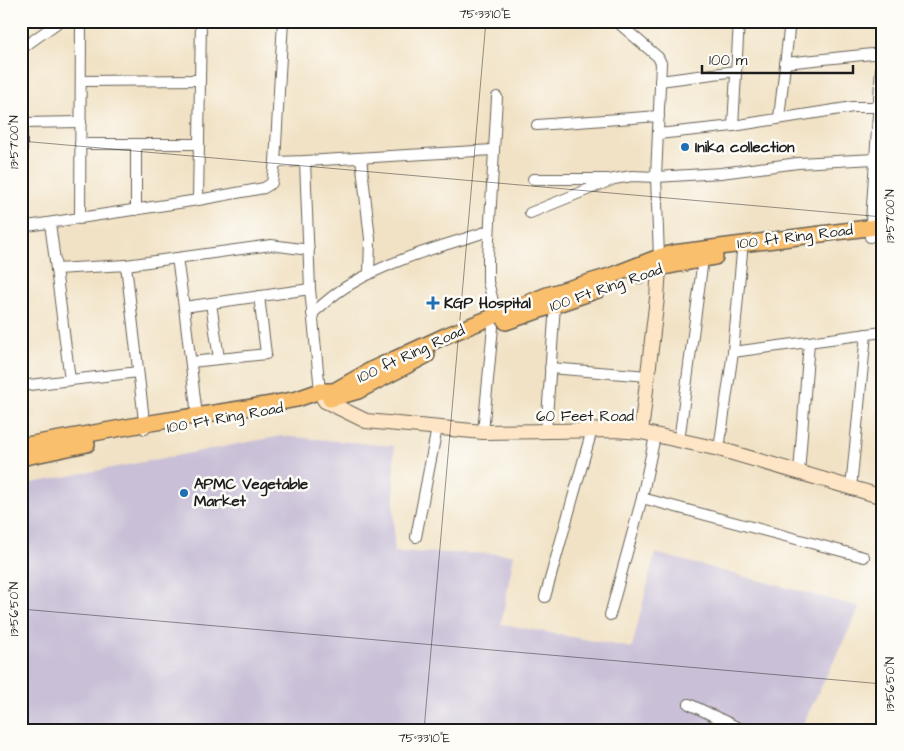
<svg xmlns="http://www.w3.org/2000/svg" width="904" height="751" viewBox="0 0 904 751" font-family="'Architects Daughter',sans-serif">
  <rect width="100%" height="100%" fill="#fdfcf7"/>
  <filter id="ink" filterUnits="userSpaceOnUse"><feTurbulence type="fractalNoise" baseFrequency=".02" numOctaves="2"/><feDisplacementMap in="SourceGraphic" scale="10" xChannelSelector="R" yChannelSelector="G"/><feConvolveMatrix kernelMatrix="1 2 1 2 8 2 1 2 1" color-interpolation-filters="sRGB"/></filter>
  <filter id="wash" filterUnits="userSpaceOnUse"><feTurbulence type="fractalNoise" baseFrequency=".0096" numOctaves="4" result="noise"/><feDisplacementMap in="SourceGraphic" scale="20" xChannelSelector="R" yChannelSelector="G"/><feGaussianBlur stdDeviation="1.12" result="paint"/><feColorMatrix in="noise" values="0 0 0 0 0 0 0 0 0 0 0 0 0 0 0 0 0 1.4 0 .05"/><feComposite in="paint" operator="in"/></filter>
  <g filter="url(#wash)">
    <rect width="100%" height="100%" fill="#f1e2c5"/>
    <polygon fill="#c9bfd7" points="281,436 394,446 394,552 514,554 501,624 632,648 655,553 860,607 800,730 21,730 21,485"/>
  </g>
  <g filter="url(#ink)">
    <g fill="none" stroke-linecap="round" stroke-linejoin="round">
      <g stroke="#676157" stroke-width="12">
        <g id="street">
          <polyline points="616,21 658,57 661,63 656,177 659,257"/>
          <polyline points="21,49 60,21"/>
          <polyline points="785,63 882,53"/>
          <polyline points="81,81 200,80"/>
          <polyline points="660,81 736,71"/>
          <polyline points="497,97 488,257 488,282 497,316"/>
          <polyline points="779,118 790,21"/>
          <polyline points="21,123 81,122"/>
          <polyline points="22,123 22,227"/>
          <polyline points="537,125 659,116"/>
          <polyline points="733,126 739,21"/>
          <polyline points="658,134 733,126 853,107 878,107"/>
          <polyline points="80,144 199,144"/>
          <polyline points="361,158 370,239 369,274"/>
          <polyline points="305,161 310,289 320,391"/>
          <polyline points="275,162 305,161 493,150"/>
          <polyline points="533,179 608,179"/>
          <polyline points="198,200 201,21"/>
          <polyline points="136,210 136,144"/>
          <polyline points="530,213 614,179 632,176 656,177 721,173 798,163 875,159"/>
          <polyline points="80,219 81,21"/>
          <polyline points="50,223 56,269 126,265 145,429"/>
          <polyline points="21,227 198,200 264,188 272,183 275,162 283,21"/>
          <polyline points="870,237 883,37"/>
          <polyline points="177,258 184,307 197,416"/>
          <polyline points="126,265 271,245 309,250"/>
          <polyline points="56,269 70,380"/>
          <polyline points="211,303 219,359"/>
          <polyline points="184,307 310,289"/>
          <path d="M 312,314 C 324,303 335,293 349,285 C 392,259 442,246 489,231"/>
          <polyline points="733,352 883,332"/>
          <polyline points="191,362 266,354 259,296"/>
          <polyline points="550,368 648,376"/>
          <polyline points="21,386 138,372"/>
          <polyline points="546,431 555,305"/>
          <polyline points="483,432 493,327"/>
          <polyline points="679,441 703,259"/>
          <polyline points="719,449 733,352 742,252"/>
          <polyline points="799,473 809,342"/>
          <polyline points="851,488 866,334"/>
          <polyline points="642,498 864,557"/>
          <polyline points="416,537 437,428"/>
          <polyline points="545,597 592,430"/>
          <polyline points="610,615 642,498 655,436"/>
          <polyline points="689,704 743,730"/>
        </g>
      </g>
      <g stroke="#676157" stroke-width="16">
        <g id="secondary">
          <polyline points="321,394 325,401 366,421 483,432 614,430 641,432 719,449 883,497"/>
          <polyline points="641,432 657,298 659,268 659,258"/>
        </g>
      </g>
      <g stroke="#676157" stroke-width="18">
        <g id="primary">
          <polyline points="640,275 659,268 715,257"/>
          <polyline points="506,322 598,290"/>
          <polyline points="330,399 358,391 427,355"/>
          <polyline points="21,446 144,424 265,405 297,399 320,391 334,391 371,370 445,336 547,295 613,275 659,257 673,253 883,226"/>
          <polyline points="21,458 87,444"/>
        </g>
      </g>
      <use href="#street" stroke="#fff" stroke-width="10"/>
      <use href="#secondary" stroke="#fde5c5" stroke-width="14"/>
      <use href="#primary" stroke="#f9bf6d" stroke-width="15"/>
    </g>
  </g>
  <path fill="none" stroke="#1c1c1c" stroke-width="1" stroke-opacity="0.45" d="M 21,113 L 29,21M 21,141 L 883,217M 21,609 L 883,684M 424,730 L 486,21M 880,730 L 883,700"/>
  <g fill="#1f6fb2" stroke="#fdfcf7" stroke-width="2">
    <circle cx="685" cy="147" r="5"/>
    <path d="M430.5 295.5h5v5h5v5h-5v5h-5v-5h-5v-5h5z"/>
    <circle cx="184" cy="493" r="5"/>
  </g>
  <g text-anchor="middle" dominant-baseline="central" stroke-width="5" stroke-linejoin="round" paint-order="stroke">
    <g font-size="15" font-weight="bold" fill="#1c1c1c" stroke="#fdfcf7" text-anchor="start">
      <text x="695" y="147">Inika collection</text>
      <text x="444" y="303">KGP Hospital</text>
      <text x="194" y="484">APMC Vegetable<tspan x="194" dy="17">Market</tspan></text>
    </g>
    <g font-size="15" fill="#1c1c1c" stroke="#fdfcf7">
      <text transform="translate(795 237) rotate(-7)">100 ft Ring Road</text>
      <text transform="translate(606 288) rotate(-19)">100 Ft Ring Road</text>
      <text transform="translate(411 354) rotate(-25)">100 ft Ring Road</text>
      <text x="585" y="416">60 Feet Road</text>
      <text transform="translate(225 418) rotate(-10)">100 Ft Ring Road</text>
    </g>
  </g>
  <rect width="904" height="751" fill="none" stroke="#fdfcf7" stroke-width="55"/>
  <path d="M702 65v8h151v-8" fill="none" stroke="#1c1c1c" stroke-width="2.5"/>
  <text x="709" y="65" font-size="15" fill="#1c1c1c" stroke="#fdfcf7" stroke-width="4" paint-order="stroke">100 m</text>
  <rect x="28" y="28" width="848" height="696" fill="none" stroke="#1c1c1c" stroke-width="2"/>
  <g font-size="12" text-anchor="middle" fill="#1c1c1c">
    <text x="485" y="18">75°33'10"E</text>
    <text transform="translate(14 142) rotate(-90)" y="4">13°57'00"N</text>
    <text transform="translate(890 216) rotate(-90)" y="4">13°57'00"N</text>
    <text transform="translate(14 609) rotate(-90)" y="4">13°56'50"N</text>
    <text transform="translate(890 684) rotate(-90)" y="4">13°56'50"N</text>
    <text x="424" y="742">75°33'10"E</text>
  </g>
</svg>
